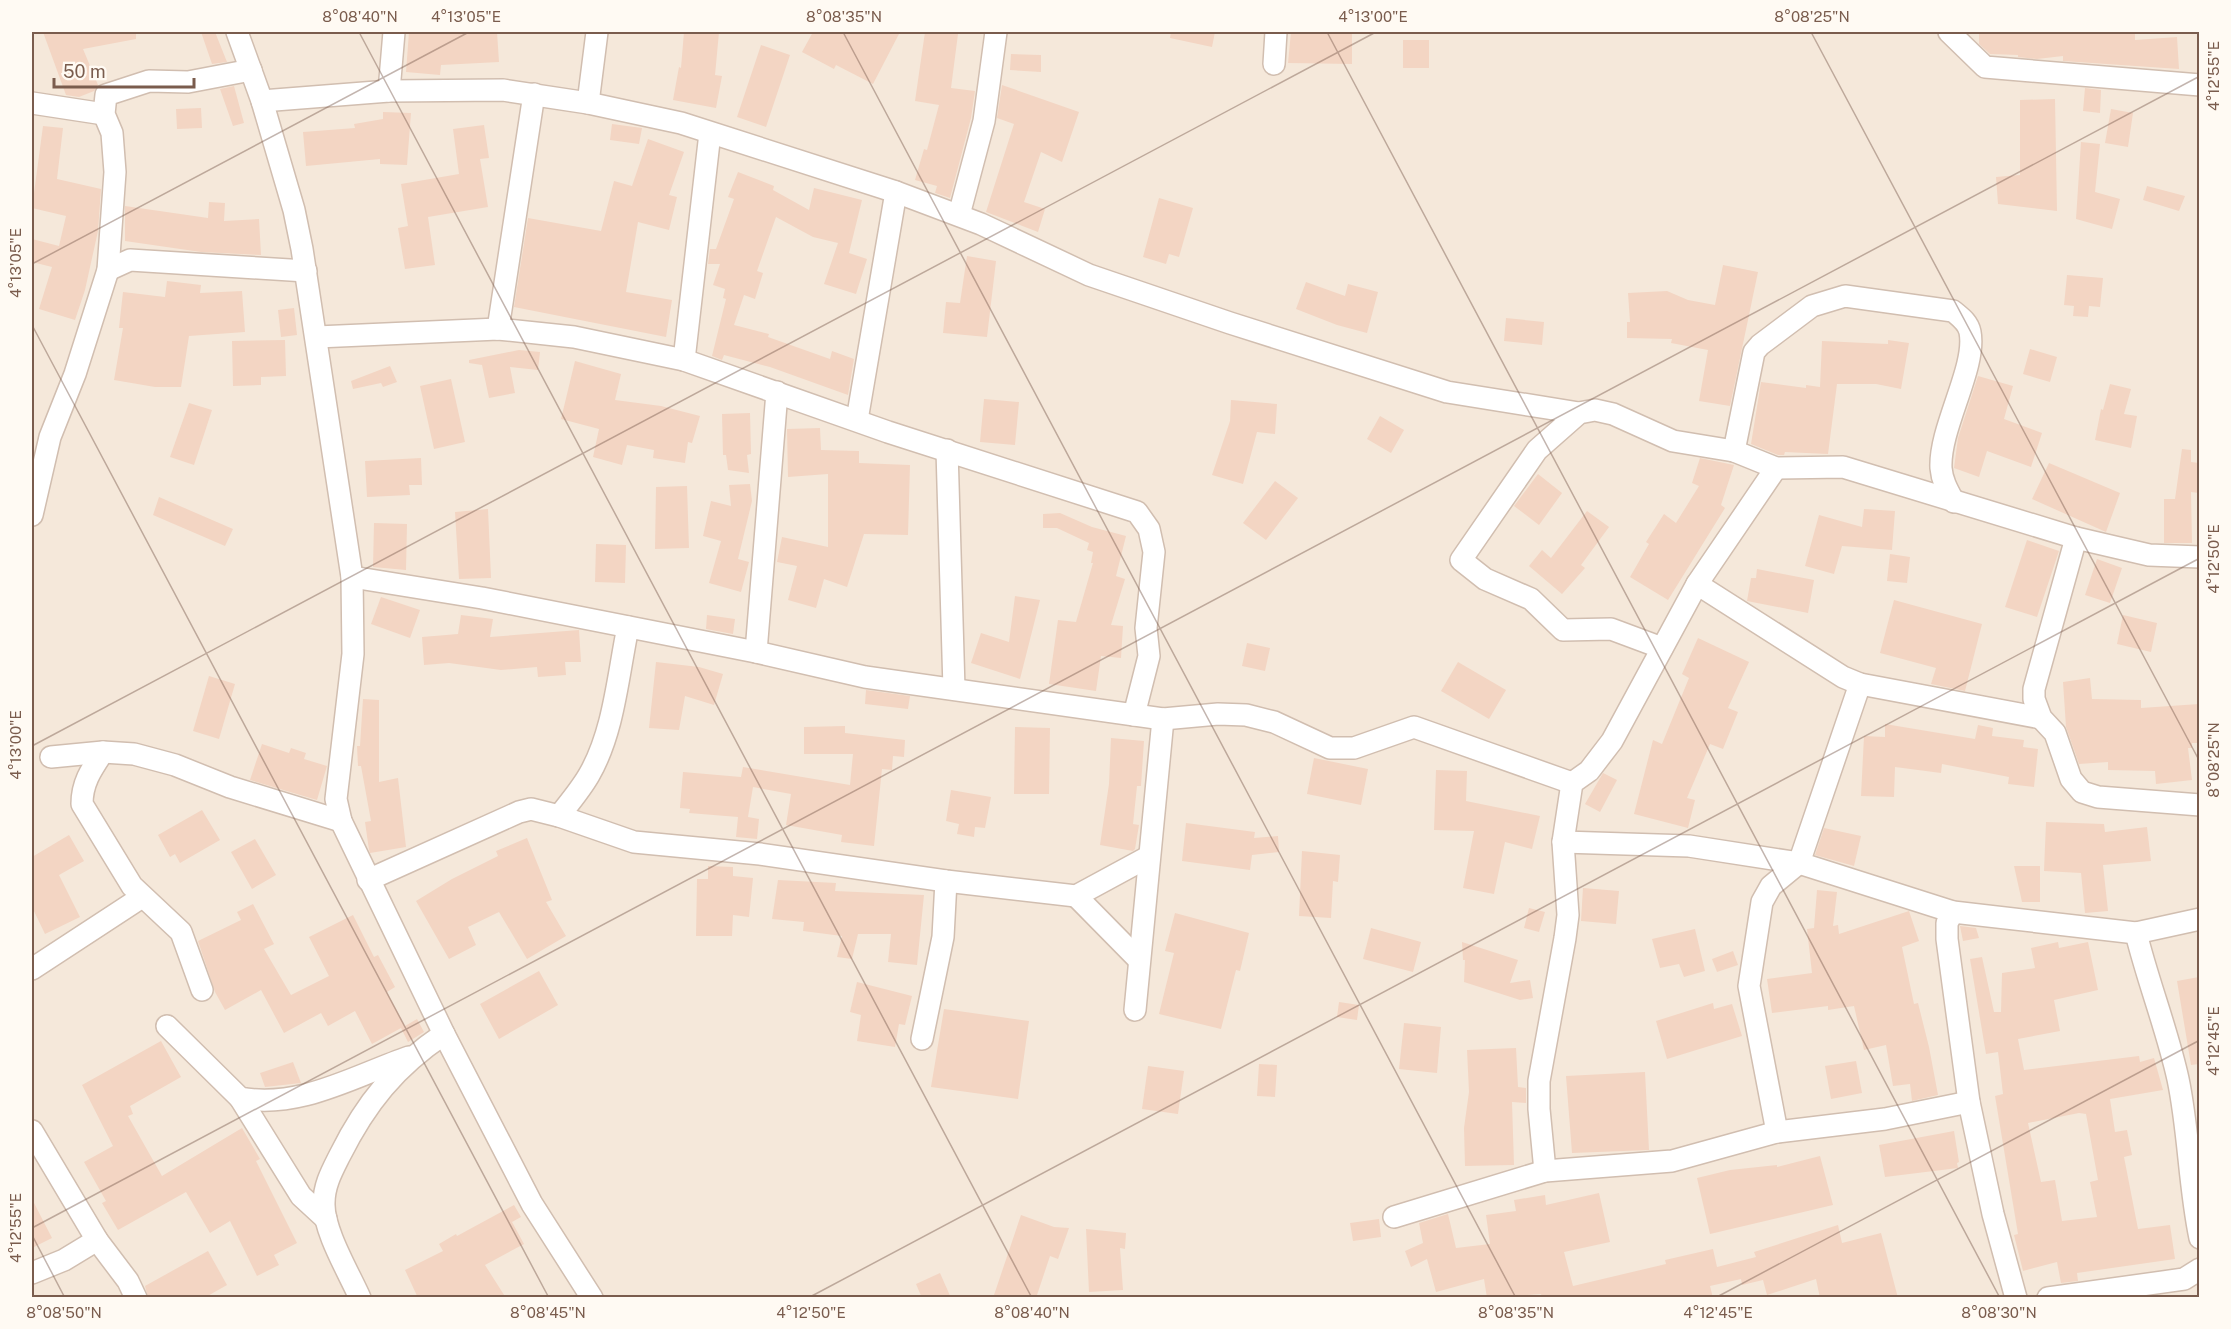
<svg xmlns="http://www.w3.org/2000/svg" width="2231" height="1329" viewBox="0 0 2231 1329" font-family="'Public Sans',sans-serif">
  <rect width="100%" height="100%" fill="#fdf6ec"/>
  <rect fill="#f5e8da" x="32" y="32" width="2167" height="1265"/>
  <g fill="#f3d5c3" fill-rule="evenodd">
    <polygon points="43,32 136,32 136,39 83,49 98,85 94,91 79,97 66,95"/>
    <polygon points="201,32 215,32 227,62 212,64"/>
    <polygon points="409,32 462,34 462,32 497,32 499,62 441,65 440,75 406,72"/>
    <polygon points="684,32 719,32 715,75 722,76 716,108 673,100 679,67 681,68"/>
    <polygon points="813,32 900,32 873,84 836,65 834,69 802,52"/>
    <polygon points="925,32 958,34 951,88 975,91 971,118 950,198 935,193 937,186 915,180 924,149 927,150 939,105 915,101"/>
    <polygon points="1171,32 1215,32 1212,47 1170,38"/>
    <polygon points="1291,32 1352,32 1352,64 1288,63"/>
    <polygon points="1979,32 2135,32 2135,40 2177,37 2179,69 2063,61 2063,56 2037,59 2018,57 2018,55 1990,54 1979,44"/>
    <rect x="1403" y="40" width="26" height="28"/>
    <polygon points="761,45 790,55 766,127 737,117"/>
    <polygon points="1011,54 1041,55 1041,72 1010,70"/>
    <polygon points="1002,85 1079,112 1062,162 1041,152 1024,202 1045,209 1038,232 986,212 1014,124 997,118"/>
    <polygon points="234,86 244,123 233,126 220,89"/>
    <polygon points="2085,88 2101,90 2100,113 2083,111"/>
    <polygon points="2055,99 2057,211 1998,204 1996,177 2020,175 2020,100"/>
    <polygon points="201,108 202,128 177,129 176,109"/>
    <polygon points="2111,109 2133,113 2128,147 2105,143"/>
    <polygon points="383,112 411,113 407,165 380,164 380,159 306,166 303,132 355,128 354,124 383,119"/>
    <polygon points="612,124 642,128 639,144 610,140"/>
    <polygon points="484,125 489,158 480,159 488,207 428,217 435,265 405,269 398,228 408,226 401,184 459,174 453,129"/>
    <polygon points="43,126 63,128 57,179 101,189 98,231 85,290 75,320 39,309 52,267 32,262 32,239 59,246 66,216 32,208"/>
    <polygon points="648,139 684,152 669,195 677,197 669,230 638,222 626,292 672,300 666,337 514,307 528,218 601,231 614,181 632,186"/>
    <polygon points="2081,142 2100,144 2095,192 2120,199 2112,229 2076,219"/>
    <polygon points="738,172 774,186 773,190 809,210 814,188 862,200 849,253 867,259 856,294 824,284 838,243 813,237 776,217 757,271 763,273 755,299 744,295 734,325 769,334 768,337 830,359 832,351 854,359 848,395 770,367 724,355 722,360 712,356 726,299 723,298 725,289 713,285 720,264 708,264 710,249 716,249 734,199 728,197"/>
    <polygon points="2147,186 2185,196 2179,211 2143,200"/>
    <polygon points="1159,198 1193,208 1179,257 1169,254 1166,264 1143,257"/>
    <polygon points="209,202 225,203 224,221 259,219 261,255 201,252 125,241 125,206 208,218"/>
    <polygon points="967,256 996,261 987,337 943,333 946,302 960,303"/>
    <polygon points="1723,265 1758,272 1730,406 1699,401 1708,350 1671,343 1672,339 1627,338 1627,322 1630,322 1628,293 1667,291 1688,300 1715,305"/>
    <polygon points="2067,275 2103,278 2100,307 2089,306 2088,317 2073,316 2074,306 2064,305"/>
    <polygon points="167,281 201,285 200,293 242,291 245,332 189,336 181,387 155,387 114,380 123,328 119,328 123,292 165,297"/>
    <polygon points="1306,282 1345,296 1348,284 1378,292 1367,333 1337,325 1296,309"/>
    <polygon points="294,308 297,335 281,337 278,310"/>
    <polygon points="1506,318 1544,322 1542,345 1504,341"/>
    <polygon points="285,340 286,376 261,377 261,385 233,386 232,341"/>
    <polygon points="1888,340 1909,343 1901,389 1876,384 1837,384 1828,454 1785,452 1784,455 1778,455 1751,444 1761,382 1806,388 1806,385 1820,387 1822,341 1888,344"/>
    <polygon points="2030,349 2057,357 2050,382 2023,374"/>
    <polygon points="519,350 540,352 538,370 510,367 515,393 489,398 482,365 469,363 469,360"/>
    <polygon points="575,361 621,374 615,400 661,406 700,416 692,443 688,442 685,463 653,458 654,450 627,445 622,465 593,457 599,429 561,419"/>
    <polygon points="390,366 397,382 383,387 381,383 353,389 351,381"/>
    <polygon points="1978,376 2013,386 2004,419 2042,433 2031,467 1987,451 1979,477 1954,468 1958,438"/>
    <polygon points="451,379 465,442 434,449 420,386"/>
    <polygon points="2110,384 2131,389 2124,414 2137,416 2131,448 2095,440 2101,409 2103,410"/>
    <polygon points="984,399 1019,402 1015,445 980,442"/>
    <polygon points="1231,400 1277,404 1275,434 1257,432 1243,484 1212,475 1230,421"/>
    <polygon points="189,403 212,410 194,465 170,457"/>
    <polygon points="750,413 751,454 747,455 749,473 728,470 726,455 723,455 722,414"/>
    <polygon points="1380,416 1404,430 1391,453 1367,439"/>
    <polygon points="820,428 821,450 859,451 859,463 910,465 908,535 864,534 847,587 824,579 816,608 788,600 797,566 777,562 782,537 828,547 828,474 788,477 787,429"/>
    <polygon points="2182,449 2191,450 2191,462 2199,463 2199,493 2191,492 2192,543 2164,543 2164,499 2175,499"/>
    <polygon points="421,458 422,485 409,485 410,495 367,497 365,461"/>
    <polygon points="1700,458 1734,465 1721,505 1725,508 1668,600 1630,577 1649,544 1646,542 1664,514 1676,523 1699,486 1692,483"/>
    <polygon points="2049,463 2120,493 2106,532 2032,499"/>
    <polygon points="1538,474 1562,493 1539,525 1514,506"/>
    <polygon points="1275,481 1298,498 1266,540 1243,523"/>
    <polygon points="750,484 752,501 738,559 749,562 741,592 709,583 721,541 703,536 711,501 731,506 729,485"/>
    <polygon points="687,486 689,548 655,549 656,487"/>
    <polygon points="159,497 233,529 225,546 153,515"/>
    <polygon points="488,509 491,578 459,579 455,512"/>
    <polygon points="1864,509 1895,511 1892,550 1842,546 1834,574 1805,566 1819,515 1862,527"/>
    <polygon points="1587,511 1609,527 1581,565 1585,568 1562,594 1529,566 1542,550 1551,558"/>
    <polygon points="1060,513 1092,527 1126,536 1116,576 1125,579 1111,625 1123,626 1121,658 1101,656 1096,691 1049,684 1058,620 1076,622 1093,563 1091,563 1093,552 1087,550 1089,543 1057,528 1043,528 1043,514"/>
    <polygon points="374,523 407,524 406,570 373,567"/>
    <polygon points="2027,540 2059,551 2037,617 2005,607"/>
    <polygon points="596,544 626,545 625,583 595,582"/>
    <polygon points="1890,554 1910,557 1907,583 1887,581"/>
    <polygon points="2097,559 2122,568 2110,603 2085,595"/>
    <polygon points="1757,569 1814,580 1808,613 1747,601 1751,578 1756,578"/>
    <polygon points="1015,596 1040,600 1020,679 971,663 981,633 1009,642"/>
    <polygon points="381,597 420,610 410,638 371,624"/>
    <polygon points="1894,600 1982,624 1965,691 1931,684 1936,668 1880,653"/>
    <polygon points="461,615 493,619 490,637 579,630 581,662 565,662 566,675 538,677 537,667 501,670 449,663 424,665 422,637 458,634"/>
    <polygon points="707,615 735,619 733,634 706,629"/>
    <polygon points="2123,615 2157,623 2151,652 2117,644"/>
    <polygon points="1698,638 1749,662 1728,708 1738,712 1723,749 1710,744 1687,798 1695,800 1688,828 1634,814 1653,740 1662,744 1689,678 1682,674"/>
    <polygon points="1247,643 1270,648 1265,671 1242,666"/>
    <polygon points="656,662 699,667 723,674 714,705 685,696 679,730 649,728"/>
    <polygon points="1458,662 1506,690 1489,719 1441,691"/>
    <polygon points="209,676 235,684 219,739 193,731"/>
    <polygon points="2090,678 2092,699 2141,700 2141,708 2199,704 2199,743 2192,743 2192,748 2188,748 2192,780 2156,784 2155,771 2108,770 2108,762 2079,764 2066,727 2063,682"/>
    <polygon points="866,690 910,696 908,709 865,704"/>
    <polygon points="363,699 379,700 379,782 398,778 406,847 370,853 369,850 365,822 371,821 361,766 358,766 357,746 360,746"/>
    <polygon points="1885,724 1975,739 1978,725 1993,728 1992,736 2024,740 2023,747 2038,749 2034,787 2008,784 2009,777 1942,764 1941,773 1895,767 1894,797 1861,796 1864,736 1885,737"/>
    <polygon points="845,726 845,733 905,740 904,757 893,756 892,770 882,769 874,846 841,842 842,835 786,825 791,794 753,787 748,817 759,819 757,839 736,837 738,817 689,813 690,809 680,808 683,772 741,777 743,767 850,785 853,754 804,754 804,727"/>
    <polygon points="1015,727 1050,728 1049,794 1014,794"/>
    <polygon points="1111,738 1144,741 1141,786 1137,786 1133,824 1139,825 1135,849 1133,851 1100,845 1109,784"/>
    <polygon points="262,744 289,753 291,748 306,753 304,759 327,766 317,800 250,780"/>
    <polygon points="1314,758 1368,769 1361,805 1307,794"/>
    <polygon points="1436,770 1467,771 1466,801 1540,816 1532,849 1505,842 1494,894 1463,888 1474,831 1434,830"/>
    <polygon points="1603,773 1617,780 1600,812 1585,804"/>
    <polygon points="951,790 991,797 985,828 975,827 974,837 957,834 959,824 946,821"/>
    <polygon points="202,810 220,840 180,863 175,854 170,857 158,835"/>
    <polygon points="2046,822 2104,824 2105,832 2147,827 2151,861 2103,865 2108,911 2085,913 2081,873 2044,871"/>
    <polygon points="1186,823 1255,832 1254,838 1278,836 1279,852 1252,855 1250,870 1182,861"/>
    <polygon points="1824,828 1861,836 1854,866 1815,855"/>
    <polygon points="69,835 84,861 59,875 80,917 45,934 32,907 32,857"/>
    <polygon points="527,838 552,900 546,902 566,936 527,959 499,912 468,927 476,945 449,959 416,901 452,879 498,856 496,851"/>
    <polygon points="255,839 276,875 252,889 231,852"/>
    <polygon points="1302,851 1340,855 1338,882 1333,881 1331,918 1299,916"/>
    <polygon points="708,866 733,867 733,876 753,878 749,917 733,915 732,936 696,936 697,879 708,879"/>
    <polygon points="2014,866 2040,866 2040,902 2022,902"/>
    <polygon points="778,880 836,883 835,891 924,895 917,965 888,962 891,934 858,934 852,959 837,957 842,936 803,931 804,922 772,919"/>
    <polygon points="1583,888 1619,891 1616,924 1581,921"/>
    <polygon points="1817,890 1837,892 1833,926 1838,925 1839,934 1909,911 1919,941 1902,947 1914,1004 1918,1003 1929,1047 1938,1095 1912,1101 1910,1084 1893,1086 1886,1045 1864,1050 1854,1006 1828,1010 1828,1006 1772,1013 1767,979 1812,973 1807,929 1814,928"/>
    <polygon points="253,904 274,944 264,949 291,995 329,976 309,937 353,915 374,957 378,955 395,987 387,992 405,1026 417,1019 424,1032 408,1042 401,1028 372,1044 355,1011 328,1026 321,1013 284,1033 261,990 225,1010 215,992 198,941 241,920 237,912"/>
    <polygon points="1529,908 1545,912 1539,932 1524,928"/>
    <polygon points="1175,913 1249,933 1240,971 1236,970 1221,1029 1159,1014 1174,953 1165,951"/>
    <polygon points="1960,926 1976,928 1979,938 1963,941"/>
    <polygon points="1371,928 1421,942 1413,972 1363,959"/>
    <polygon points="1695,929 1705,971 1684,977 1679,964 1660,968 1652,939"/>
    <polygon points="1462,942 1518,960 1510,983 1530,980 1533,998 1520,1000 1464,982 1465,960 1463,960"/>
    <path d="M 2058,942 L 2059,948 L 2088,942 L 2098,990 L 2054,1000 L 2060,1031 L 2018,1039 L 2024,1070 L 2139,1056 L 2140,1062 L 2154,1058 L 2163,1090 L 2110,1099 L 2115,1132 L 2127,1130 L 2132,1155 L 2124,1157 L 2138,1229 L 2170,1225 L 2175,1259 L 2077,1273 L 2078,1281 L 2061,1283 L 2057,1262 L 2023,1271 L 2014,1235 L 2018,1234 L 1995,1096 L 2003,1094 L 1998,1052 L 1986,1054 L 1970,959 L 1982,957 L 1994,1012 L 2001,1012 L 2002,973 L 2035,968 L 2031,948 ZM 2079,1113 L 2086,1114 L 2098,1180 L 2090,1182 L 2097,1217 L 2062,1221 L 2055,1180 L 2041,1182 L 2028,1123 Z"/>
    <polygon points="1733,951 1738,965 1717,972 1712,959"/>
    <polygon points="539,971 558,1005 499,1039 480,1004"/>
    <polygon points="2199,977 2199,1064 2191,1065 2177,981"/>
    <polygon points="857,982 912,996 905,1025 899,1024 895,1047 857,1041 861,1015 850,1012"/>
    <polygon points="1339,1002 1359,1005 1357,1020 1337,1017"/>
    <polygon points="1713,1003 1714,1009 1732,1004 1742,1036 1667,1059 1656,1021"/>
    <polygon points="944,1009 1029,1021 1018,1099 931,1087"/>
    <polygon points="1404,1023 1441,1027 1437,1073 1399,1069"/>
    <polygon points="161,1041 181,1077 130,1106 133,1114 128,1116 162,1176 242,1128 260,1159 256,1161 297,1243 274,1255 279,1265 257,1276 230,1221 210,1233 186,1192 118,1230 102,1203 106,1201 84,1162 113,1146 82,1085"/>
    <polygon points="1516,1048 1518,1087 1526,1088 1526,1103 1512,1102 1514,1165 1465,1166 1464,1128 1469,1092 1467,1050"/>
    <polygon points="1856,1061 1862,1093 1831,1099 1825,1066"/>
    <polygon points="293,1062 301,1083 265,1087 260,1073"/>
    <polygon points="1259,1064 1277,1065 1275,1097 1257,1096"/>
    <polygon points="1148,1066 1184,1071 1178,1114 1142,1109"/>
    <polygon points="1645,1072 1649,1150 1572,1153 1566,1076"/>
    <polygon points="1954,1131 1959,1162 1957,1163 1958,1168 1885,1177 1879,1145"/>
    <polygon points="1820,1156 1833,1205 1710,1234 1697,1178 1730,1170 1777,1165 1777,1167"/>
    <polygon points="1599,1193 1610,1242 1564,1252 1573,1286 1666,1264 1665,1260 1713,1249 1717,1267 1756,1257 1754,1252 1838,1225 1842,1243 1881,1233 1898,1298 1820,1298 1816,1279 1767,1295 1763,1280 1742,1285 1741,1279 1710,1286 1713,1298 1542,1298 1541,1294 1487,1298 1484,1279 1436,1292 1427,1259 1411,1267 1405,1251 1423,1243 1419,1223 1448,1214 1456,1248 1490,1244 1486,1215 1516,1211 1514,1200 1545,1195 1546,1205"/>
    <polygon points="32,1199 52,1238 32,1248"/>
    <polygon points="514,1205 521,1217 512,1222 524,1244 485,1265 506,1298 418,1298 405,1270 443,1251 439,1244 456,1234 457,1236"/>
    <polygon points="1021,1215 1054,1227 1069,1228 1058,1259 1050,1256 1036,1298 993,1298"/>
    <polygon points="1379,1219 1381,1237 1353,1241 1350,1223"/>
    <polygon points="1086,1229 1126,1233 1125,1249 1120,1248 1123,1290 1089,1292"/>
    <polygon points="208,1251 227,1285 204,1298 148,1298 145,1286"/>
    <polygon points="940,1273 951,1298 922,1298 916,1284"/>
  </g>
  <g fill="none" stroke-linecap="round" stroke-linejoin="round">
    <g stroke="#d1beb0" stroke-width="24">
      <g id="minor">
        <polyline points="237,32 262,101 294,210 302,249 352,577 353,654 336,799 341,821 444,1034 532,1204 592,1298"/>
        <polyline points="1949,32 1985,67 2200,85"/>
        <polyline points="1274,64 1276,32"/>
        <polyline points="389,91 394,32"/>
        <polyline points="262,101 389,91 503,90 588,103 681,123 896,192 981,224 1089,275 1230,323 1447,392 1579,413"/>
        <polyline points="32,103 104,114"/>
        <polyline points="588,103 597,32"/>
        <polyline points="959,215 984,121 996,32"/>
        <polyline points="108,270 130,260 306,271"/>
        <polyline points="498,329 534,94"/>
        <polyline points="317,337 498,329 574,337 684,360 888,432 1137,512 1149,529 1154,552 1146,628 1149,656 1134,715"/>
        <polyline points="684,360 710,133"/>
        <polyline points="857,420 896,192"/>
        <polyline points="947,450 954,689"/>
        <path d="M 1734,451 L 1754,352 L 1760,345 L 1812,306 L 1845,296 L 1953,311 C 1960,317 1968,322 1970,332 C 1977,367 1939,428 1941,468 C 1942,481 1948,491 1954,502"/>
        <polyline points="32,515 50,437 75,374 108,270 115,172 112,133 104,114 106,95 149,81 188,82 251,70"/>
        <polyline points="2076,538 2034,689 2034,699 2041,718 2055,733 2071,779 2082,792 2098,797 2200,805"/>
        <polyline points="352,577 482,598 756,652 865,677 1163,719 1218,714 1246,715 1274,722 1330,748 1354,748 1414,727 1572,783"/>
        <polyline points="1697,584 1843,677 1860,684 2041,718"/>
        <polyline points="1662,648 1611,629 1563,630 1531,599 1485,579 1461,560 1537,450 1579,413 1595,410 1613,414 1673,441 1734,451 1776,468 1843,467 2076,538 2149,555 2200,557"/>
        <polyline points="756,652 777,392"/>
        <path d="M 103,752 C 91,770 82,783 82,804 L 132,886 L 181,932 L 202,990"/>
        <polyline points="51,757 103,752 134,754 175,765 230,787 341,821"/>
        <path d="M 559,816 C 570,802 581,789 589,775 C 614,732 618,675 628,627"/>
        <polyline points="1563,842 1689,846 1799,863 1953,912 2136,933 2200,919"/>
        <polyline points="368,880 519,812 531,809 559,816 634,842 760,854 946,881 1076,896 1148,857"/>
        <polyline points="1076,896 1138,959"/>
        <polyline points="1953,912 1947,923 1947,939 1969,1102 1993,1214 2016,1298"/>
        <path d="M 2136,933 C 2148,982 2167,1029 2178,1079 C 2189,1131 2189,1186 2200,1238"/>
        <polyline points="32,969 142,897"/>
        <polyline points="1135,1010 1163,719"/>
        <path d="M 167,1026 L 240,1098 C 300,1109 354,1076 409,1057"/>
        <polyline points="922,1039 943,937 946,881"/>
        <polyline points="240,1098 301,1196 326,1219"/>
        <polyline points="32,1131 97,1240 128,1281 136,1298"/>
        <polyline points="1777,1132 1749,986 1762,902 1771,886 1799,863 1860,684"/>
        <polyline points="1545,1171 1539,1109 1539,1081 1565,938 1568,915 1563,842 1572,783 1589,771 1612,741 1697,584 1776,468"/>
        <polyline points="1394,1217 1545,1171 1672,1161 1777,1132 1885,1119 1969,1102"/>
        <polyline points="32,1273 64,1260 97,1240"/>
        <path d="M 360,1298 C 349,1273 323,1230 324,1203 C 324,1185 332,1171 340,1155 C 366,1103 395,1067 444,1034"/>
        <polyline points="2048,1298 2184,1279 2200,1269"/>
      </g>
    </g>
    <use href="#minor" stroke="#fff" stroke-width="21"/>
  </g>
  <path fill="none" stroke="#7a5c4d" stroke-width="1.5" stroke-opacity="0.45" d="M 359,32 L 1032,1298M 843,32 L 1516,1298M 1327,32 L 2000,1298M 1811,32 L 2200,762M 32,264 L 469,32M 32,325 L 549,1298M 32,746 L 1376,32M 32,1228 L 2200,76M 32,1235 L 65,1298M 808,1298 L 2200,558M 1715,1298 L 2200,1040"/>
  <rect width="2231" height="1329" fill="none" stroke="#fffaf3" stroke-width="66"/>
  <path d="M54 78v9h140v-9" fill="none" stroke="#7a5c4d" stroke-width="3"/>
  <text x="63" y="78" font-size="18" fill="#7a5c4d" stroke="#fffaf3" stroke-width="4.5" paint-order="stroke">50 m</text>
  <rect x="33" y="33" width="2165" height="1263" fill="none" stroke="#7a5c4d" stroke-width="2"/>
  <g font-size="15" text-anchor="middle" fill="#7a5c4d">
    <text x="360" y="22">8°08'40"N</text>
    <text x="466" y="22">4°13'05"E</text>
    <text x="844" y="22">8°08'35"N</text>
    <text x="1373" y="22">4°13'00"E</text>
    <text x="1812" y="22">8°08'25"N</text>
    <text transform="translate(2214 76) rotate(-90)" y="5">4°12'55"E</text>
    <text transform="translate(16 263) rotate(-90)" y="5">4°13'05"E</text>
    <text transform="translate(2214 559) rotate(-90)" y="5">4°12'50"E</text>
    <text transform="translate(16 745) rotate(-90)" y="5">4°13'00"E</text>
    <text transform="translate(2214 760) rotate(-90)" y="5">8°08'25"N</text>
    <text transform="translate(2214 1041) rotate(-90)" y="5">4°12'45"E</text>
    <text transform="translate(16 1228) rotate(-90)" y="5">4°12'55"E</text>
    <text x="64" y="1318">8°08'50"N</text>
    <text x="548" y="1318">8°08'45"N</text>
    <text x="811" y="1318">4°12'50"E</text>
    <text x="1032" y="1318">8°08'40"N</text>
    <text x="1516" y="1318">8°08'35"N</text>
    <text x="1718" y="1318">4°12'45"E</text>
    <text x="1999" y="1318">8°08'30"N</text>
  </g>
</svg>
